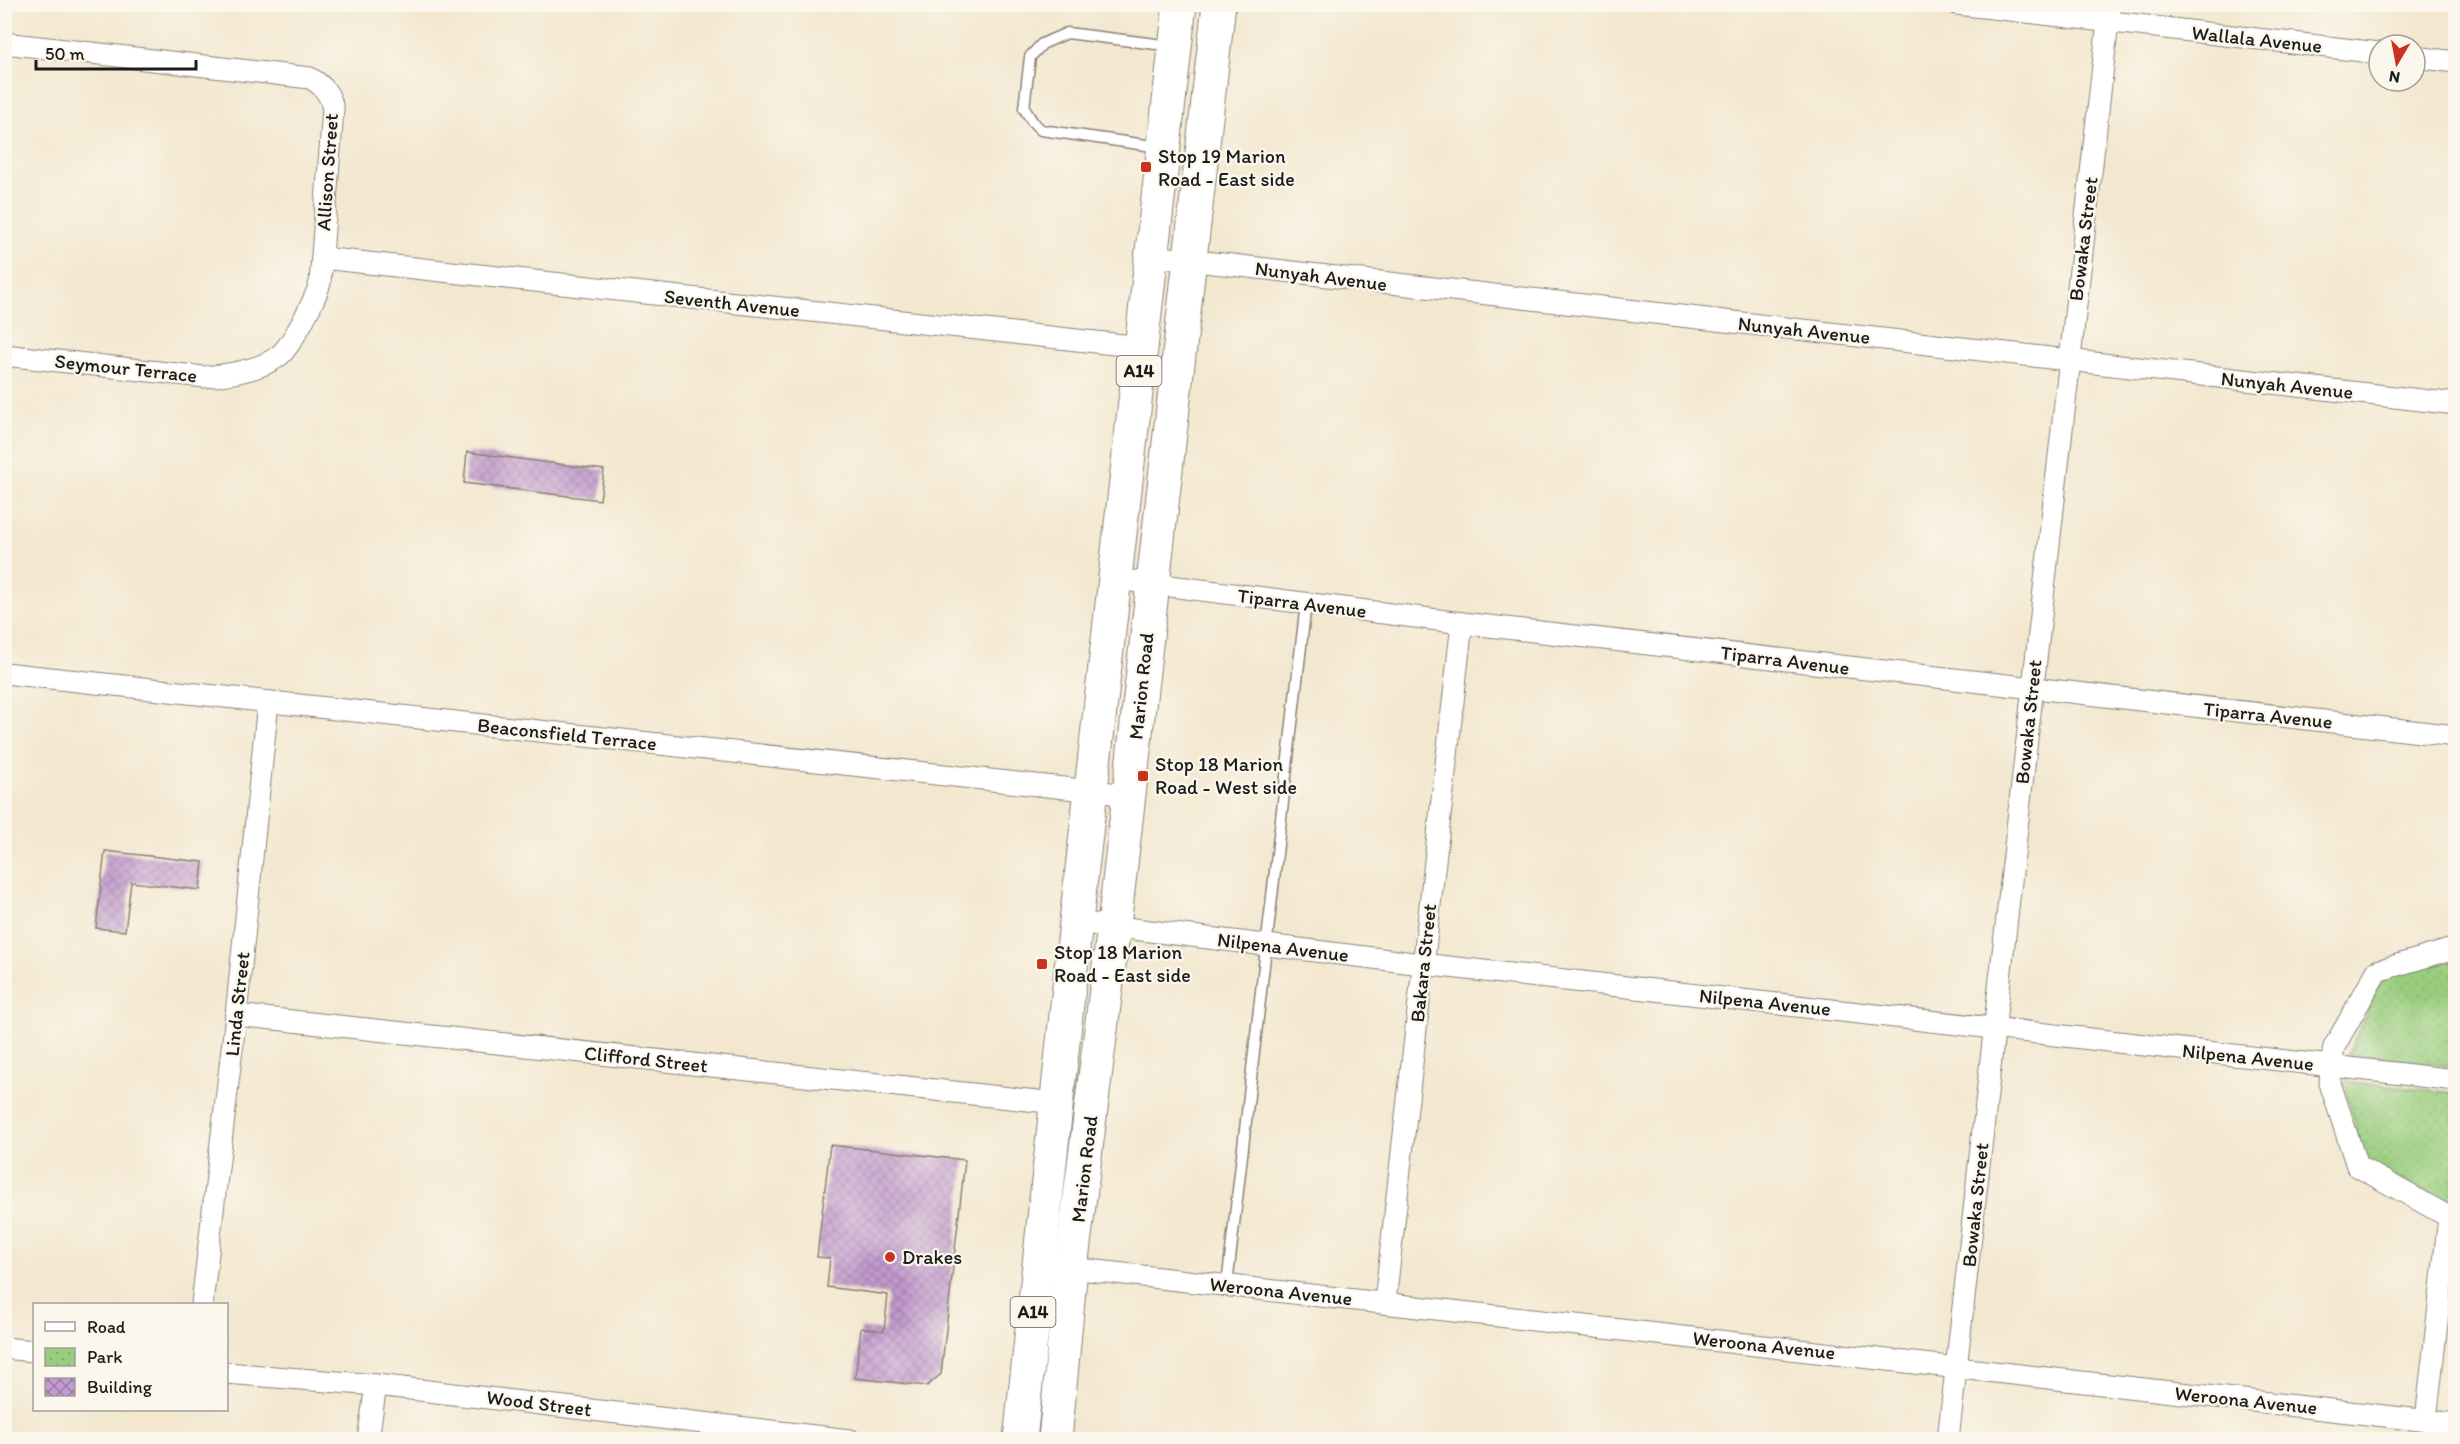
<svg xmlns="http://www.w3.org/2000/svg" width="2460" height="1444" viewBox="0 0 2460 1444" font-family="Itim,sans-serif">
  <defs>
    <pattern id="park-dots" width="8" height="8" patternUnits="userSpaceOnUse" patternTransform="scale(1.5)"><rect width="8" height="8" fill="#99cd7e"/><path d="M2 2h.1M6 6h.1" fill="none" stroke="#83af6c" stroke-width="1.8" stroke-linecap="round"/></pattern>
    <pattern id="building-cross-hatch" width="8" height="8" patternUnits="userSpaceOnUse" patternTransform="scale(1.5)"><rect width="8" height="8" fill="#c29acf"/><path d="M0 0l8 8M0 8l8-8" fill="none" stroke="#9d7da7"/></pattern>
  </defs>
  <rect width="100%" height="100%" fill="#fbf7ec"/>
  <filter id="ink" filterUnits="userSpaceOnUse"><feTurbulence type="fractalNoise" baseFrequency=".0167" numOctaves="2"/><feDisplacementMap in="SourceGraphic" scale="12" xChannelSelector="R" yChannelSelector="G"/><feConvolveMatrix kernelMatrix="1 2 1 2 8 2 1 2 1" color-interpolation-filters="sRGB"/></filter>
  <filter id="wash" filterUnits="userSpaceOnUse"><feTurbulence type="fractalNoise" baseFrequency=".008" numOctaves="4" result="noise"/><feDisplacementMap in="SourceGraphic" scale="24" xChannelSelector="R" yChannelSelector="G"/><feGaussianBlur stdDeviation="1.35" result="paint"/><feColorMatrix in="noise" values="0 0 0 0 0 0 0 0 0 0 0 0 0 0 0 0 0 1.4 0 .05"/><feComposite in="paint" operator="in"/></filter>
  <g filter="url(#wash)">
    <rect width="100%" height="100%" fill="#f3e7cf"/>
    <g fill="url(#park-dots)" stroke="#5a744d" stroke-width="1.5">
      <polygon points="2455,960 2455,1067 2348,1054 2383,975"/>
      <polygon points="2344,1081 2455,1093 2455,1206 2452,1207 2363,1161"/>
    </g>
    <g id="blocks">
      <g fill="url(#building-cross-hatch)">
        <polygon points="467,452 604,470 600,500 464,483"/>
        <polygon points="105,851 203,862 200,890 131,882 125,931 96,928"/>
        <polygon points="830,1145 965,1160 941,1374 927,1386 855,1378 861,1328 884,1331 888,1295 827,1287 830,1258 817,1257"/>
      </g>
    </g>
  </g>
  <g filter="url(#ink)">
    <use href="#blocks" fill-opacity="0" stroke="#888276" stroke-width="1.5"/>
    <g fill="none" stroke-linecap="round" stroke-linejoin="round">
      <g stroke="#888276" stroke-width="13">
        <g id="service">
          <polyline points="1160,147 1041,130 1032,121 1024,108 1030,57 1042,44 1067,33 1172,46"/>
          <polyline points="1227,1285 1306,603"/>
        </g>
      </g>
      <g stroke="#888276" stroke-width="23">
        <g id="minor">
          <polyline points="1957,4 2379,53"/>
          <path d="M 4,43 L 310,78 C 324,86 330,94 333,109 L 320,283 C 315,300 292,345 279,356 C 260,370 227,375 204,377 L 4,355"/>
          <polyline points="2415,57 2456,62"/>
          <polyline points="1152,256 2456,404"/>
          <polyline points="322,258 1142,347"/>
          <polyline points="1115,579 1462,623 2456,736"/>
          <polyline points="4,673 1129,795"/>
          <polyline points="1076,922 1422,964 2456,1080"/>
          <polyline points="2456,948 2377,971 2334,1047 2331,1066 2330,1083 2357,1166 2449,1217 2456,1215"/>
          <polyline points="236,1015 1056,1103"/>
          <polyline points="1071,1268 2456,1424"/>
          <polyline points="1385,1302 1462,623"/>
          <polyline points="202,1304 236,1015 268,702"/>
          <polyline points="4,1348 34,1351"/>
          <polyline points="226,1373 376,1385 850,1440"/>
          <polyline points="2426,1420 2449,1217"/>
          <polyline points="368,1440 376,1385"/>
          <polyline points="1948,1440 2110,4"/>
        </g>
      </g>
      <g stroke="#888276" stroke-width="35">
        <g id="primary">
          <polyline points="1020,1440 1076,922 1180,4"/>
          <polyline points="1055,1440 1071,1268 1114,926 1219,4"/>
        </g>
      </g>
      <use href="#service" stroke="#fff" stroke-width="10"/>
      <use href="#minor" stroke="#fff" stroke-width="21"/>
      <use href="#primary" stroke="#fff" stroke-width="33"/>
    </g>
  </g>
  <g fill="#c8321e" stroke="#fbf7ec" stroke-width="2">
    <rect x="1140" y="161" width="12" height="12" rx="3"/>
    <rect x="1137" y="770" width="12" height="12" rx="3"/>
    <rect x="1036" y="958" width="12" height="12" rx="3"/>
    <circle cx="890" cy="1257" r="6"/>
  </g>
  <g text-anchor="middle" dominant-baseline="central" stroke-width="4.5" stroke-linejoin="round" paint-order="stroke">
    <g fill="#fbf7ec" stroke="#5f5e5a" stroke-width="1.5">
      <rect x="1116.5" y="356" width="45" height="30" rx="4.5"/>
      <rect x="1010.5" y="1297" width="45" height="30" rx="4.5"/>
    </g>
    <g font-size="18" font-weight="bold" fill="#1c1c1c">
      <text x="1139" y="371">A14</text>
      <text x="1033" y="1312">A14</text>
    </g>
    <g font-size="20" fill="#1c1c1c" stroke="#fbf7ec">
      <text transform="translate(2257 39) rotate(6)">Wallala Avenue</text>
      <text transform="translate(327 172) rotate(-86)">Allison Street</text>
      <text transform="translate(2083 239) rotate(-83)">Bowaka Street</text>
      <text transform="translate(1321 276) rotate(7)">Nunyah Avenue</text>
      <text transform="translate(732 303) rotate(6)">Seventh Avenue</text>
      <text transform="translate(1804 330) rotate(6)">Nunyah Avenue</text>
      <text transform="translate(126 368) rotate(6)">Seymour Terrace</text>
      <text transform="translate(2287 385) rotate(6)">Nunyah Avenue</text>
      <text transform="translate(1302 603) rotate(7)">Tiparra Avenue</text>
      <text transform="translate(1785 660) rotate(7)">Tiparra Avenue</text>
      <text transform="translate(1141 686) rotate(-84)">Marion Road</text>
      <text transform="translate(2268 715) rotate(6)">Tiparra Avenue</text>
      <text transform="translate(2028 722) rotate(-84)">Bowaka Street</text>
      <text transform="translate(567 734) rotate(6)">Beaconsfield Terrace</text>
      <text transform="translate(1283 947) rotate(7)">Nilpena Avenue</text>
      <text transform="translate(1423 963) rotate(-84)">Bakara Street</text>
      <text transform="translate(1765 1002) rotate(6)">Nilpena Avenue</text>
      <text transform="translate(237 1004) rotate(-84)">Linda Street</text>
      <text transform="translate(2248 1057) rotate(6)">Nilpena Avenue</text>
      <text transform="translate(646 1059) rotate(6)">Clifford Street</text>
      <text transform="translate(1084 1169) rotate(-83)">Marion Road</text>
      <text transform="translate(1975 1205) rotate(-84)">Bowaka Street</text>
      <text transform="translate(1281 1291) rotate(6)">Weroona Avenue</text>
      <text transform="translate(1764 1345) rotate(6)">Weroona Avenue</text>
      <text transform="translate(2246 1400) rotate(6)">Weroona Avenue</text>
      <text transform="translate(539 1403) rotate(7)">Wood Street</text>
    </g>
    <g font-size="20" fill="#1c1c1c" stroke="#fbf7ec" text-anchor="start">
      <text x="1158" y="156">Stop 19 Marion<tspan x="1158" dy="23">Road - East side</tspan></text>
      <text x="1155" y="764">Stop 18 Marion<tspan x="1155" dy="23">Road - West side</tspan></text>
      <text x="1054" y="952">Stop 18 Marion<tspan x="1054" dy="23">Road - East side</tspan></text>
      <text x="902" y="1257">Drakes</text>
    </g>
  </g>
  <rect width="2460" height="1444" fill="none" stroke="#fbf7ec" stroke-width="24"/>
  <rect x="33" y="1303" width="195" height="108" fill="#fbf7ec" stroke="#a29f99" stroke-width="1.5"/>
  <rect x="45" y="1322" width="30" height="9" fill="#ffffff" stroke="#a29f99" stroke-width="1.5"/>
  <text x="87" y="1333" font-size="18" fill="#1c1c1c">Road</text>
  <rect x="45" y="1348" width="30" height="18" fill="url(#park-dots)" stroke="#a29f99" stroke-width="1.5"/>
  <text x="87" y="1363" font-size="18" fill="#1c1c1c">Park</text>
  <rect x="45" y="1378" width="30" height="18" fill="url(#building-cross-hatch)" stroke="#a29f99" stroke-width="1.5"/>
  <text x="87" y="1393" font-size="18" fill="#1c1c1c">Building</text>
  <g transform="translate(2397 63) rotate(190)"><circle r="28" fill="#fbf7ec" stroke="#a29f99" stroke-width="1.5"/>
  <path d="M0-4.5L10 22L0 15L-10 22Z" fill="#c8321e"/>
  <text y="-9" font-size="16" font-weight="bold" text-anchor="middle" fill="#1c1c1c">N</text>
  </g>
  <path d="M36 60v9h160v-9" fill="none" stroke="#1c1c1c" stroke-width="3"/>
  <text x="45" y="60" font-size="18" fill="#1c1c1c" stroke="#fbf7ec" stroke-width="4.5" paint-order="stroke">50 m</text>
</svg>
